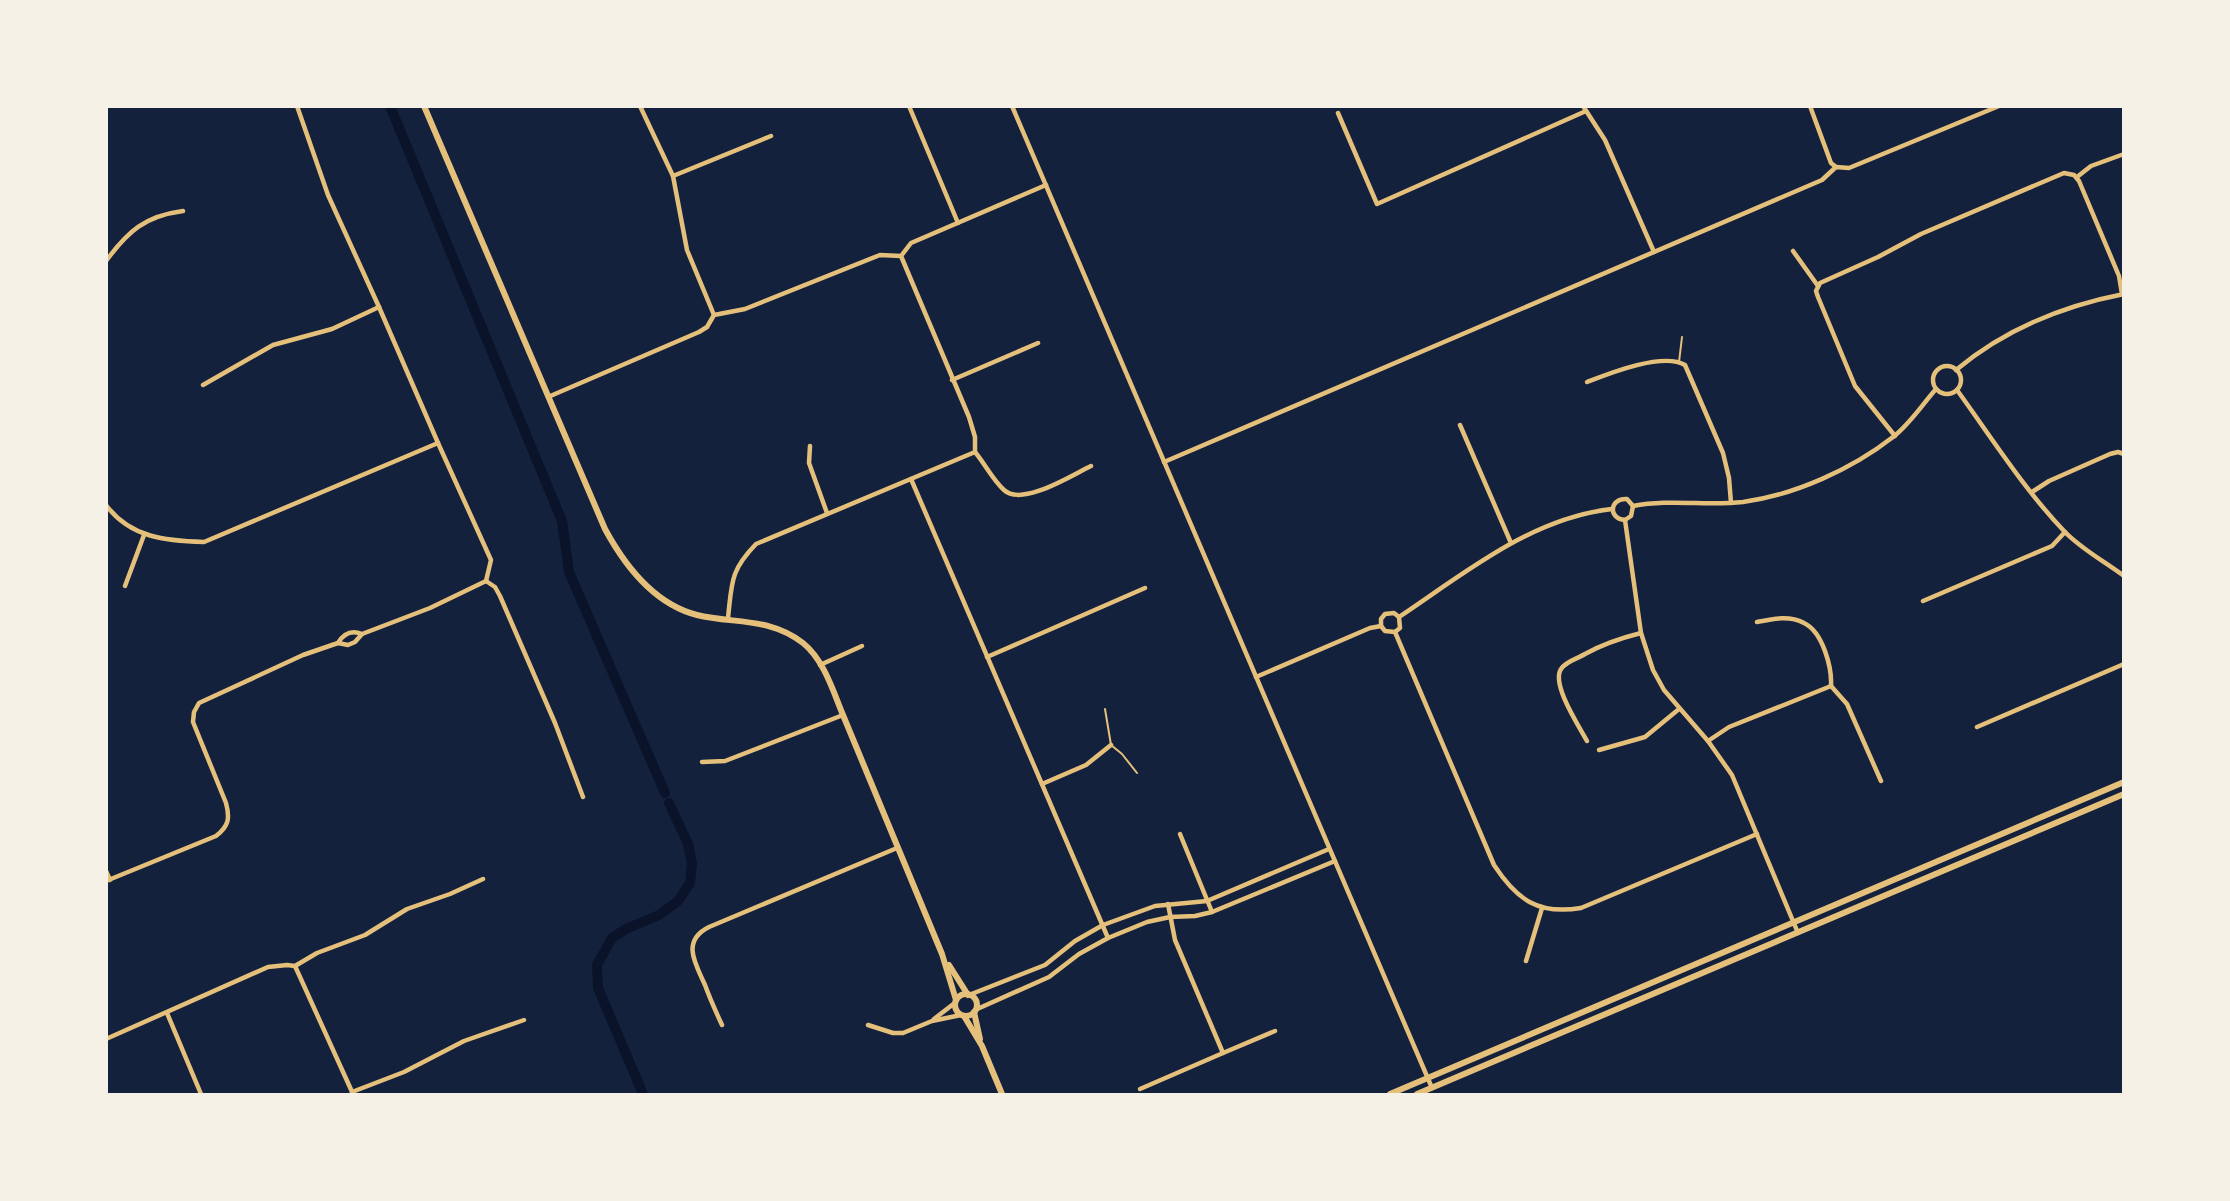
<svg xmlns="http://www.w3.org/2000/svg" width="2230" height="1201" viewBox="0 0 2230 1201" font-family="Overpass,sans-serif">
  <rect width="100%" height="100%" fill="#14213d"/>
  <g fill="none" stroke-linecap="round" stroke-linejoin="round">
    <g stroke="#0b132b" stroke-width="10">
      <polyline points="390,106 562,521 569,572 665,793"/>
      <polyline points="643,1094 598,988 597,965 612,938 626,929 659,915 678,901 690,883 692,863 688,844 669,803"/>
    </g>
    <g stroke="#e5c07b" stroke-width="2">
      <polyline points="1679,362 1682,337"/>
      <polyline points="1105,709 1111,745 1122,754 1137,773"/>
    </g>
    <g stroke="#e5c07b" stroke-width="4.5">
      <polyline points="640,106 673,176 687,250 714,315"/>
      <polyline points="909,106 958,223"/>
      <polyline points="1012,106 1432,1088"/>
      <polyline points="1583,106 1605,140 1654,252"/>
      <polyline points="1810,106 1831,163 1836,167"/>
      <polyline points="1338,113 1377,204 1586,111"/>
      <polyline points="673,176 771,136"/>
      <polyline points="2077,177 2091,166 2124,154"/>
      <polyline points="1793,251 1818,286"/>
      <path d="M 106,261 C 128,231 145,216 183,211"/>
      <circle cx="1947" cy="380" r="14"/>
      <path d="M 1956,370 C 2005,329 2062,306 2124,294"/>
      <polyline points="952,380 1038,343"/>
      <path d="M 1587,382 C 1610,373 1663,352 1685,365 L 1723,453 L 1729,478 L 1731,503"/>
      <polyline points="203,385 273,345 332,329 379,307"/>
      <path d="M 1957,390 C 1991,437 2024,489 2064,531 C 2081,549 2104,561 2124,576"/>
      <polyline points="548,397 699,332 707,327 714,315 745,309 880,255 901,256 911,243 1046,185"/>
      <polyline points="1460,425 1511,543"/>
      <polyline points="1895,436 1855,386 1818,297 1816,291 1820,283 1878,257 1921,234 2064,173 2074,175 2079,181 2119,276 2122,294"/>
      <polyline points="438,443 491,560 486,581"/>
      <polyline points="810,446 809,463 827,513"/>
      <path d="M 975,452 C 985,464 993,480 1004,490 C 1022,507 1072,475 1091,466"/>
      <polyline points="1164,462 1822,180 1836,167 1849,168 1999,106"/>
      <polyline points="911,479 1108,938"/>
      <polyline points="2032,492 2049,481 2110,454 2118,452 2124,454"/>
      <path d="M 106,505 C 130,538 167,541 204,542 L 438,443 L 379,307 L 328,195 L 297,106"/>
      <path d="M 1633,506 C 1670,499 1706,506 1743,502 C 1795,495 1852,469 1893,437 C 1909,425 1922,405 1936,389"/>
      <polyline points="1625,520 1641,633 1653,670 1664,690 1708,741 1732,775 1798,933"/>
      <path d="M 1625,520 C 1608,519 1609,498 1627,499 L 1633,506"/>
      <polyline points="1625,520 1631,516 1633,506"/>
      <polyline points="486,581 495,587 500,596 555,723 583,797"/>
      <polyline points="125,586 144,535"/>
      <polyline points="1923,601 2052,546 2065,532"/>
      <path d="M 1399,617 C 1465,573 1531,518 1612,509"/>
      <path d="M 728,618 C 732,582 730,571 756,544 L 975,452 L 975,437 L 969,417 L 901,256"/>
      <path d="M 1757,622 C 1772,619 1789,615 1804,623 C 1823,632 1832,668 1831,686"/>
      <polyline points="1381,626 1381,619 1385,614 1394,613 1399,617"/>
      <polyline points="1381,626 1385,631 1395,632"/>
      <path d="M 1395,632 L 1494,865 C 1517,900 1538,915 1581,908 L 1757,834"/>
      <polyline points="1395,632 1400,628 1399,617"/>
      <path d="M 338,643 C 344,633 352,630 362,634"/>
      <polyline points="987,657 1145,588"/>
      <polyline points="820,665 862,646"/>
      <polyline points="1256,677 1370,628 1381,626"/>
      <polyline points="1977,727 2124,664"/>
      <path d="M 1587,741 C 1579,726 1551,684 1561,669 C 1566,661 1577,659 1585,654 C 1603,644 1621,638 1641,633"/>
      <polyline points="1708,741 1729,727 1831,686 1847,704 1881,781"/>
      <polyline points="1599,750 1645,737 1679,709"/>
      <polyline points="702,762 725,761 843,715"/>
      <polyline points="1042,784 1086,765 1111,745"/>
      <polyline points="1180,834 1212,912"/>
      <polyline points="106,871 110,880"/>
      <path d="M 106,881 L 216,836 C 229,826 230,818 226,803 L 193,722 L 194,712 L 199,703 L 303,655 L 338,643 L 348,645 L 355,642 L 362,634 L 430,608 L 486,581"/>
      <polyline points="1168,904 1175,940 1223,1053 1275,1031"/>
      <polyline points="1526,961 1542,908"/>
      <polyline points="295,966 353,1094"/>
      <polyline points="969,995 1045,965 1075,941 1103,925 1155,906 1207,901 1329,849"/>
      <polyline points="975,1010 1049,977 1079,954 1108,938 1147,922 1170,917 1195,916 1212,912 1335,861"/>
      <polyline points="167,1013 201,1094"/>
      <polyline points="934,1019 956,1002"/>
      <path d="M 722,1025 C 716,1012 710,999 705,985 C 695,963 681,941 709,927 L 897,848"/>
      <polyline points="868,1025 893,1033 903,1033 932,1021 961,1015"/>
      <polyline points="106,1039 268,967 287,965 295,966 317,953 365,935 407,909 450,894 483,879"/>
      <polyline points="1140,1089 1223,1053"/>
      <polyline points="352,1092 404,1072 464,1041 524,1020"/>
    </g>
    <g stroke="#e5c07b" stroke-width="6">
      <path d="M 424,106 L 605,529 C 625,566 654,604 697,615 C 734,624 770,617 803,643 C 824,660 833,691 843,715 L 942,954 L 956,1000"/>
      <polyline points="949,965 968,995"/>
      <circle cx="966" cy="1005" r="11"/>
      <polyline points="974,1012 980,1039"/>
      <polyline points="964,1016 982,1046 1002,1094"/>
      <polyline points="1390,1094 2124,782"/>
      <polyline points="1417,1094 2124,794"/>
    </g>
  </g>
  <rect width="2230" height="1201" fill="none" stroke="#f6f1e7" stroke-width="216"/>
</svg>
